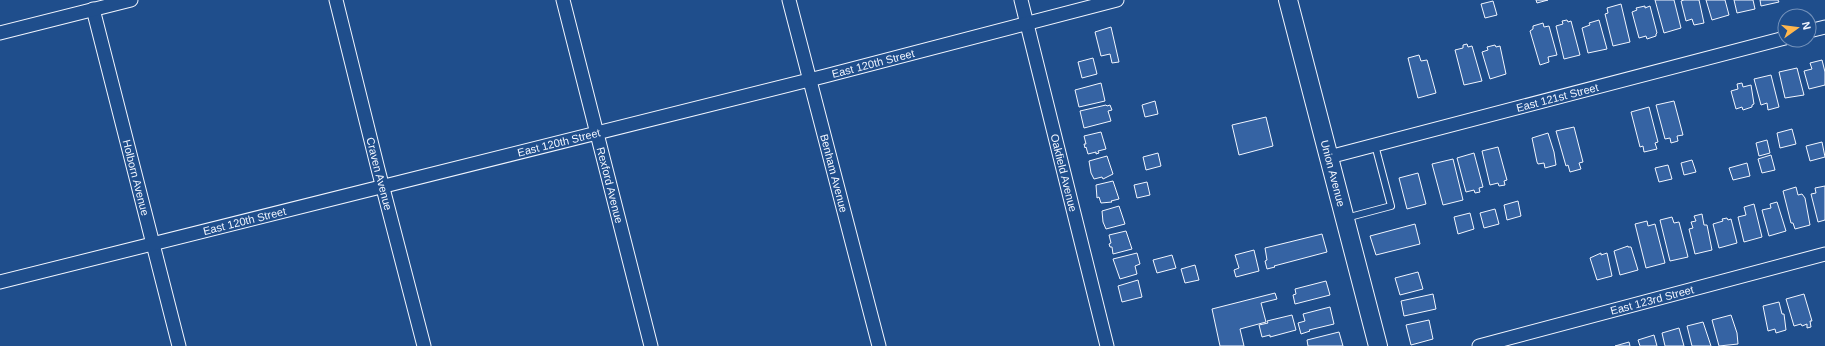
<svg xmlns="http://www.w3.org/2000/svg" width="1825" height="346" viewBox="0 0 1825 346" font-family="Helvetica,sans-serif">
  <rect width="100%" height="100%" fill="#1f4e8c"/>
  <g fill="#3563a3" stroke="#f2f6ff">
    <polygon points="1536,0 1548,0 1537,3"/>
    <polygon points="1655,0 1674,0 1681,28 1664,33"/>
    <polygon points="1684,0 1699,0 1704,23 1694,25 1692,19 1686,21 1681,1"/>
    <polygon points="1706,0 1725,0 1729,15 1712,20"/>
    <polygon points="1734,0 1753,0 1755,9 1737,13"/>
    <polygon points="1760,0 1778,0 1779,2 1761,6"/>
    <polygon points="1493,1 1497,15 1485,18 1481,4"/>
    <polygon points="1621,4 1630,42 1613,46 1605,14 1608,13 1607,8"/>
    <polygon points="1645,6 1645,8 1650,6 1657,33 1656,34 1656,36 1647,39 1646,36 1639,38 1632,12 1637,10 1636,8"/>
    <polygon points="1567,20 1568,22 1571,21 1580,55 1564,59 1556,26 1563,24 1562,21"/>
    <polygon points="1599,20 1607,49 1588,53 1582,28 1590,25 1589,23"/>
    <polygon points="1543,23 1544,27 1549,26 1557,55 1548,57 1549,62 1540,65 1530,31 1533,29 1533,26"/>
    <polygon points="1111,27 1119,62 1112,63 1110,54 1101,56 1095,32"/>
    <polygon points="1467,44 1468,47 1472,46 1482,81 1464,85 1455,50 1463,48 1463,45"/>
    <polygon points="1495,45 1496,47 1500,46 1506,74 1490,79 1482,52 1488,50 1487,47"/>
    <polygon points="1419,55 1421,61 1427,60 1436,93 1418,98 1408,58"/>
    <polygon points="1093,58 1097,74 1082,78 1078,62"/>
    <polygon points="1822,60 1825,72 1825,85 1809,89 1804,71 1812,69 1810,63"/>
    <polygon points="1797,68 1804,95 1785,98 1779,72"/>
    <polygon points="1771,75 1779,107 1768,110 1767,103 1761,105 1754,79"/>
    <polygon points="1101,83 1105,101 1079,107 1075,90"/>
    <polygon points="1742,83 1743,87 1751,85 1754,104 1752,105 1752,107 1743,110 1742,107 1736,109 1731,91 1738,89 1737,84"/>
    <polygon points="1155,101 1158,114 1145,117 1142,105"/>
    <polygon points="1674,101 1683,135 1677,136 1678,141 1671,143 1670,138 1665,139 1656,105"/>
    <polygon points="1106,105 1107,106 1110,105 1112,110 1108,111 1111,121 1084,128 1080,111"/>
    <polygon points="1649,107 1658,142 1655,143 1657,149 1644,152 1643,146 1640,147 1631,112"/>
    <polygon points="1266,117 1273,146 1239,155 1232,125"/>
    <polygon points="1574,127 1583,162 1579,163 1581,169 1570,172 1568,165 1566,166 1556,131"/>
    <polygon points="1792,129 1796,144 1780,148 1777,133"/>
    <polygon points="1101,132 1106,149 1098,151 1099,153 1096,154 1096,152 1088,154 1086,147 1085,148 1084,144 1086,144 1084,136"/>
    <polygon points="1548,133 1554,152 1556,165 1545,168 1544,163 1538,164 1537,162 1532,138"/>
    <polygon points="1767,140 1770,153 1759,156 1756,143"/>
    <polygon points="1822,142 1825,157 1810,161 1806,146"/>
    <polygon points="1498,147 1507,180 1504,181 1505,185 1499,186 1498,183 1490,185 1482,151"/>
    <polygon points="1158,153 1161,166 1146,170 1143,157"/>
    <polygon points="1474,153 1483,187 1479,188 1480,192 1475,193 1474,190 1466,192 1457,158"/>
    <polygon points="1771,155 1775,170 1762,173 1758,159"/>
    <polygon points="1107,156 1113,174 1103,179 1102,177 1094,179 1091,173 1089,161"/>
    <polygon points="1453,159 1463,200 1443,205 1432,164"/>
    <polygon points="1692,160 1696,172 1684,175 1681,163"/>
    <polygon points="1747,163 1750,176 1733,180 1729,168"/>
    <polygon points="1668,165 1672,179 1659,182 1655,168"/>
    <polygon points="1418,173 1426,204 1407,209 1399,178"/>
    <polygon points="1113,181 1119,199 1111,201 1112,202 1101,203 1099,197 1097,198 1096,185"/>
    <polygon points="1147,182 1150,195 1137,198 1134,185"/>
    <polygon points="1825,186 1825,220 1818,222 1811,194 1816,193 1815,188"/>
    <polygon points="1796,187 1798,195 1802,194 1805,198 1810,225 1795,229 1793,223 1791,223 1783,191"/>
    <polygon points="1518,201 1521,216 1507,220 1504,205"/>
    <polygon points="1777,202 1786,231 1769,236 1762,210 1771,208 1770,204"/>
    <polygon points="1754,204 1762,237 1744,242 1738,217 1746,215 1744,207"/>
    <polygon points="1119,206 1125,224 1106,229 1103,222 1102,211"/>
    <polygon points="1495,209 1499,224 1484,228 1480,213"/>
    <polygon points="1470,213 1474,229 1458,234 1454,217"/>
    <polygon points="1702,214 1704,225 1707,225 1712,250 1695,254 1689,229 1693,228 1691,222 1696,221 1694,216"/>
    <polygon points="1672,217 1674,223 1679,222 1688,257 1670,261 1660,220"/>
    <polygon points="1727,218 1728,220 1731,219 1737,243 1719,248 1713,224 1723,221 1722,219"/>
    <polygon points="1647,221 1648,226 1655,224 1665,263 1646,268 1635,224"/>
    <polygon points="1415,224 1420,244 1376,255 1370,236"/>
    <polygon points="1126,231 1132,249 1113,254 1112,247 1110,247 1109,244 1111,243 1109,235"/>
    <polygon points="1322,234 1327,252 1274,266 1275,267 1267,269 1265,261 1267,260 1265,248"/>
    <polygon points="1628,246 1628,247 1631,247 1638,270 1620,275 1614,251"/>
    <polygon points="1254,250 1259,271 1236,277 1234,270 1239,268 1235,255"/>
    <polygon points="1137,253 1140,264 1135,266 1137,274 1120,279 1113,259"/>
    <polygon points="1601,253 1601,255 1607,253 1612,276 1597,280 1590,258"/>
    <polygon points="1172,255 1176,268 1157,273 1153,260"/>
    <polygon points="1195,265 1199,280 1185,283 1181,269"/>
    <polygon points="1418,272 1423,289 1400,295 1395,278"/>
    <polygon points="1138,280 1142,297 1122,302 1118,286"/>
    <polygon points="1326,281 1330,295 1295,304 1293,295 1296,294 1295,289"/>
    <polygon points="1275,293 1277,299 1261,303 1266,322 1240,329 1244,346 1220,346 1212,309"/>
    <polygon points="1433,294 1436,309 1404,316 1401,301"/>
    <polygon points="1804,294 1812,321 1810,321 1811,327 1807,328 1807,324 1802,326 1801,324 1794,326 1786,299"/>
    <polygon points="1779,302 1782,314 1784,314 1786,330 1776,333 1775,329 1768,331 1763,306"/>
    <polygon points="1330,307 1334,324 1309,330 1310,331 1301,334 1298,323 1305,321 1303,314"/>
    <polygon points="1292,315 1296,330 1270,337 1270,335 1262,337 1259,325 1268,323 1267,321"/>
    <polygon points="1731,315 1737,333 1738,344 1719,346 1712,320"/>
    <polygon points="1429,320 1433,339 1411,345 1406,325"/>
    <polygon points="1703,322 1711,346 1692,346 1687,326"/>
    <polygon points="1679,328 1684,346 1665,346 1662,333"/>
    <polygon points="1339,332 1343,346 1308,346 1307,340"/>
    <polygon points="1654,335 1657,346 1640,346 1638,340"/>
    <polygon points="1629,342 1630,346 1615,346"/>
  </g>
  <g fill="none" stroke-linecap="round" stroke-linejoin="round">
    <g stroke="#f2f6ff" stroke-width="8">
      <polyline id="lane" points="1346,218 1391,206 1375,145"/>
    </g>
    <g stroke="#f2f6ff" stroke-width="15">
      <g id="street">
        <path id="s1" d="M 336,0 L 378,169 L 424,346"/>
        <path id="s2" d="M 563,0 L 651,346"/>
        <path id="s3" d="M 789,0 L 879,346"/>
        <path id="s4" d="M 1021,0 L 1107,346"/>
        <path id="s5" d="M 93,9 L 179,346"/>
        <polyline points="1809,31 1825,27"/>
        <polyline points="0,33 131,0"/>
        <path id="s6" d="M 1329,157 L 1785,38"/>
        <path id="s7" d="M 0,282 L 825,76 L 1117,0"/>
        <path id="s8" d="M 1479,346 L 1825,254"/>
      </g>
    </g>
    <g stroke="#f2f6ff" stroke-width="20">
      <g id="secondary">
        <path id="s9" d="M 1288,0 L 1378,346"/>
      </g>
    </g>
    <use href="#lane" stroke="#1f4e8c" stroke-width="6"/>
    <use href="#street" stroke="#1f4e8c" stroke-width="13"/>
    <use href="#secondary" stroke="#1f4e8c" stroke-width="18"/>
  </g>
  <g text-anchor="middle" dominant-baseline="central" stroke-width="3" stroke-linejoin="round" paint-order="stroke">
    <g font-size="11" fill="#f2f6ff" stroke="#1f4e8c">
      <text stroke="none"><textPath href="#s7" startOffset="900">East 120th Street</textPath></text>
      <text stroke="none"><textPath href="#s6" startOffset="236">East 121st Street</textPath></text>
      <text stroke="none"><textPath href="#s7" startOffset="576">East 120th Street</textPath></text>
      <text stroke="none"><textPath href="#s1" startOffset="179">Craven Avenue</textPath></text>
      <text stroke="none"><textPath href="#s3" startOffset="179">Benham Avenue</textPath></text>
      <text stroke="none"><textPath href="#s4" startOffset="178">Oakfield Avenue</textPath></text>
      <text stroke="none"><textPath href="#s9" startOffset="179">Union Avenue</textPath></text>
      <text stroke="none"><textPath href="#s5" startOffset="174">Holborn Avenue</textPath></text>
      <text stroke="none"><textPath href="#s2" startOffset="191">Rexford Avenue</textPath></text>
      <text stroke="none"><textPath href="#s7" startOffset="252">East 120th Street</textPath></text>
      <text stroke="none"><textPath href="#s8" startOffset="179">East 123rd Street</textPath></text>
    </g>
  </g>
  <g transform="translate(1797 28) rotate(76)"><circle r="19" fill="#1f4e8c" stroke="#7391ba"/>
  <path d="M0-3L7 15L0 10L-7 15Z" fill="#ffb74d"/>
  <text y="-6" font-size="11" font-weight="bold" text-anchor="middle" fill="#f2f6ff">N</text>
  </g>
</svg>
